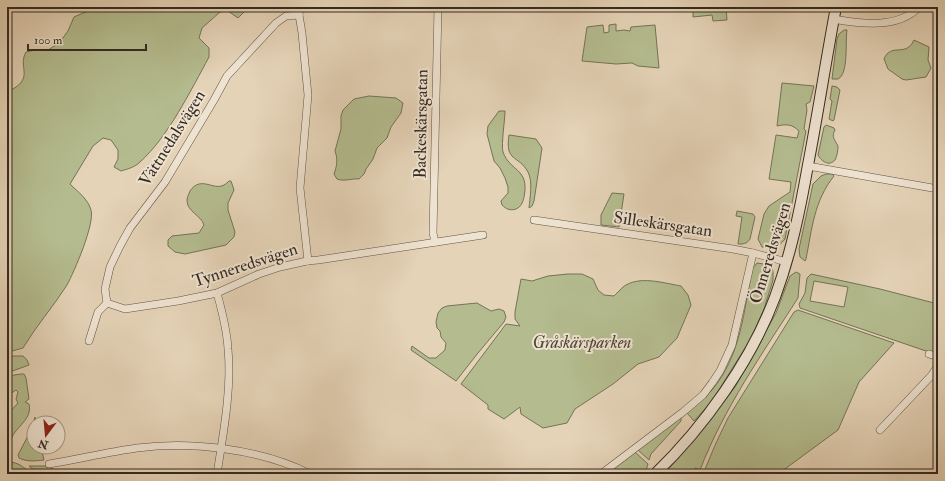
<svg xmlns="http://www.w3.org/2000/svg" width="945" height="481" viewBox="0 0 945 481" font-family="'IM FELL Double Pica',serif">
  <rect width="100%" height="100%" fill="#e5d3b7"/>
  <filter id="stains"><feTurbulence type="fractalNoise" baseFrequency=".005" numOctaves="4"/><feColorMatrix values="0 0 0 0 .2 0 0 0 0 .09 0 0 0 0 .02 0 0 0 .5 -.17"/></filter>
  <radialGradient id="worn" r=".72"><stop offset=".6" stop-color="#630" stop-opacity="0"/><stop offset="1" stop-color="#630" stop-opacity=".3"/></radialGradient>
  <g fill="#b4bc8f" stroke="#747358" fill-rule="evenodd">
    <path d="M 97,7 L 247,7 L 246,10 L 238,18 L 228,11 L 220,12 L 202,28 L 199,38 L 209,48 L 209,57 C 191,90 168,137 140,162 C 135,167 128,169 121,171 L 114,167 L 118,159 L 118,150 L 111,140 L 103,138 L 93,146 L 70,184 C 78,192 88,199 91,210 C 95,224 74,272 67,285 C 53,307 36,326 23,348 L 12,351 L 7,349 L 7,91 C 11,90 13,89 16,87 C 32,76 18,66 26,52 L 35,50 L 48,50 L 59,43 L 68,31 L 74,17 Z"/>
    <polygon points="693,7 726,7 727,20 713,21 712,15 693,17"/>
    <polygon points="616,24 616,31 624,30 630,31 631,27 655,25 659,68 638,66 632,63 616,64 582,61 587,27 603,25 604,33 609,32 609,25"/>
    <path d="M 844,30 L 847,30 C 845,41 849,74 838,79 L 832,79 L 837,39 L 839,34 Z"/>
    <path d="M 914,40 L 929,47 L 928,60 L 931,68 L 926,77 L 906,80 L 902,79 L 888,69 L 884,59 C 891,42 906,58 914,40 Z"/>
    <path d="M 782,83 L 814,86 L 810,102 L 806,104 L 807,110 L 804,129 L 806,131 L 785,239 C 779,247 772,250 762,247 L 758,239 L 764,214 L 769,206 L 790,192 L 791,182 L 769,179 L 776,135 L 797,138 L 799,131 C 792,124 786,124 777,126 Z"/>
    <polygon points="832,86 837,87 840,90 834,120 833,121 829,119 832,101 830,99"/>
    <path d="M 369,96 L 396,98 L 403,103 L 401,113 L 391,127 L 387,138 L 377,148 L 373,159 L 366,169 L 364,174 L 359,179 C 352,178 344,182 337,179 L 334,174 C 337,166 338,159 335,151 L 341,129 L 341,116 L 343,110 L 354,99 Z"/>
    <path d="M 499,111 L 505,111 C 505,120 501,144 503,152 C 510,172 530,168 524,197 C 523,202 521,207 516,209 C 510,211 506,209 502,205 L 501,201 L 508,193 L 508,187 L 505,178 L 500,168 L 494,161 L 487,134 L 488,126 Z"/>
    <path d="M 826,125 L 834,128 L 835,130 C 831,137 835,140 838,146 C 838,151 837,156 835,160 C 829,167 821,161 818,155 L 824,127 Z"/>
    <path d="M 509,135 L 536,139 L 542,148 L 534,201 L 532,206 L 529,208 C 530,197 533,182 528,172 C 518,154 505,163 509,135 Z"/>
    <path d="M 826,174 L 832,174 L 834,176 C 814,201 812,229 806,259 L 805,261 L 800,257 L 799,249 L 813,184 L 821,176 Z"/>
    <path d="M 229,181 L 231,181 L 234,190 L 228,203 L 228,210 L 235,232 L 234,237 L 226,245 L 185,254 L 175,252 L 168,246 L 168,240 L 172,236 L 199,233 L 204,225 C 201,215 187,212 187,200 C 187,197 189,194 190,191 C 201,175 213,191 224,185 C 226,184 228,182 229,181 Z"/>
    <polygon points="612,193 624,194 619,227 601,225 601,215"/>
    <path d="M 737,211 L 753,214 L 755,217 L 750,239 C 747,244 743,244 738,244 L 742,217 L 736,216 Z"/>
    <path d="M 757,263 L 771,265 L 773,272 L 773,280 L 764,309 L 750,340 L 712,401 L 694,421 L 687,413 C 695,406 704,398 712,390 C 741,355 744,311 752,269 Z"/>
    <path d="M 796,272 L 800,274 L 798,298 C 762,354 724,408 700,470 L 695,468 L 693,474 L 668,474 L 666,472 L 696,437 L 735,387 L 776,313 L 790,276 Z"/>
    <path d="M 568,274 L 582,274 L 593,279 L 598,290 L 604,295 L 614,296 C 617,293 620,290 623,287 C 639,275 663,283 681,286 L 688,295 L 691,305 L 677,338 L 659,357 L 638,364 L 613,384 L 575,409 L 567,423 L 543,428 L 521,414 L 520,407 L 504,419 L 488,409 L 488,405 L 461,384 L 506,324 L 520,326 L 515,319 L 515,312 L 521,279 L 532,281 L 548,276 Z"/>
    <path d="M 811,274 L 880,289 L 938,304 L 938,353 L 926,351 L 800,308 L 799,304 L 805,293 L 807,278 ZM 814,281 L 848,287 L 844,307 L 810,301 Z"/>
    <polygon points="477,303 491,311 499,309 504,311 506,317 504,322 478,353 456,381 411,350 412,346 429,358 436,358 445,350 446,343 441,337 440,331 437,328 436,322 438,313 442,308 447,306"/>
    <polygon points="798,310 894,343 859,382 838,430 778,474 703,474 716,443 728,418 794,312"/>
    <polygon points="13,356 23,356 27,360 29,365 7,373 7,359"/>
    <path d="M 21,374 L 24,374 L 26,378 L 29,399 L 25,402 L 29,404 C 32,418 20,424 13,435 C 11,439 10,443 7,447 L 7,415 L 18,403 L 16,399 L 18,392 L 16,390 L 7,396 L 7,379 L 14,375 Z"/>
    <path d="M 35,417 L 36,423 L 34,423 L 34,447 L 41,447 L 44,460 C 35,461 27,462 19,458 L 18,455 L 31,430 Z"/>
    <polygon points="681,417 681,421 651,454 649,460 638,450"/>
    <polygon points="635,452 648,464 645,474 607,474"/>
    <path d="M 7,462 C 18,462 23,466 31,474 L 7,474 Z"/>
    <polygon points="29,466 48,466 61,474 39,474"/>
  </g>
  <g fill="none" stroke-linecap="round" stroke-linejoin="round">
    <g stroke="#605446" stroke-width="8">
      <g id="street">
        <polyline points="300,7 299,15 302,33 308,95 300,188 308,261"/>
        <path d="M 833,19 C 861,24 898,29 919,7"/>
        <polyline points="808,166 938,189"/>
        <polyline points="534,220 733,249 753,253 787,262"/>
        <polyline points="435,242 433,233 438,7"/>
        <path d="M 217,293 C 222,311 227,330 228,349 C 232,388 223,435 217,474"/>
        <polyline points="107,303 105,289 110,267 120,246 130,228 165,182 214,100 227,76 276,23 286,16 299,15"/>
        <polyline points="89,341 98,312 107,303 125,309 178,301 217,293 259,274 280,267 307,261 318,260 483,235"/>
        <polyline points="929,354 938,357"/>
        <polyline points="880,430 931,376 938,366"/>
        <path d="M 49,464 C 79,459 108,452 137,448 C 191,441 262,449 310,474"/>
        <polyline points="601,474 683,412 703,395 712,383 720,371 732,345 753,253"/>
      </g>
    </g>
    <g stroke="#342a21" stroke-width="12">
      <path id="secondary" d="M 655,474 C 704,427 751,361 775,297 C 791,254 800,210 808,165 C 818,113 826,60 836,7"/>
    </g>
    <use href="#street" stroke="#eee2d0" stroke-width="7"/>
    <use href="#secondary" stroke="#eee2d0" stroke-width="10"/>
  </g>
  <g text-anchor="middle" dominant-baseline="central" stroke-width="4" stroke-linejoin="round" paint-order="stroke">
    <g font-size="17" fill="#342a21" stroke="#eee2d0">
      <text transform="translate(421 124) rotate(-89)">Backeskärsgatan</text>
      <text transform="translate(172 138) rotate(-58)">Vättnedalsvägen</text>
      <text transform="translate(663 224) rotate(8)">Silleskärsgatan</text>
      <text transform="translate(770 253) rotate(-73)">Önneredsvägen</text>
      <text transform="translate(245 265) rotate(-18)">Tynneredsvägen</text>
    </g>
    <g font-size="17" font-style="italic" fill="#4e4737" stroke="#eee2d0">
      <text x="582" y="342">Gråskärsparken</text>
    </g>
  </g>
  <rect width="945" height="481" fill="none" stroke="#e5d3b7" stroke-width="24"/>
  <rect x="8" y="8" width="929" height="465" fill="none" stroke="#342a21" stroke-width="2"/>
  <rect x="12" y="12" width="921" height="457" fill="none" stroke="#342a21"/>
  <g transform="translate(46 435) rotate(196)"><circle r="19" fill="#eee2d0" stroke="#a4988a"/>
  <path d="M0-3L7 15L0 10L-7 15Z" fill="#8f2418"/>
  <text y="-6" font-size="11" font-weight="bold" text-anchor="middle" fill="#342a21">N</text>
  </g>
  <path d="M28 44v6h118v-6" fill="none" stroke="#342a21" stroke-width="2"/>
  <text x="34" y="44" font-size="12" fill="#342a21" stroke="#eee2d0" stroke-width="3" paint-order="stroke">100 m</text>
  <rect width="100%" height="100%" filter="url(#stains)"/>
  <rect width="100%" height="100%" fill="url(#worn)"/>
</svg>
